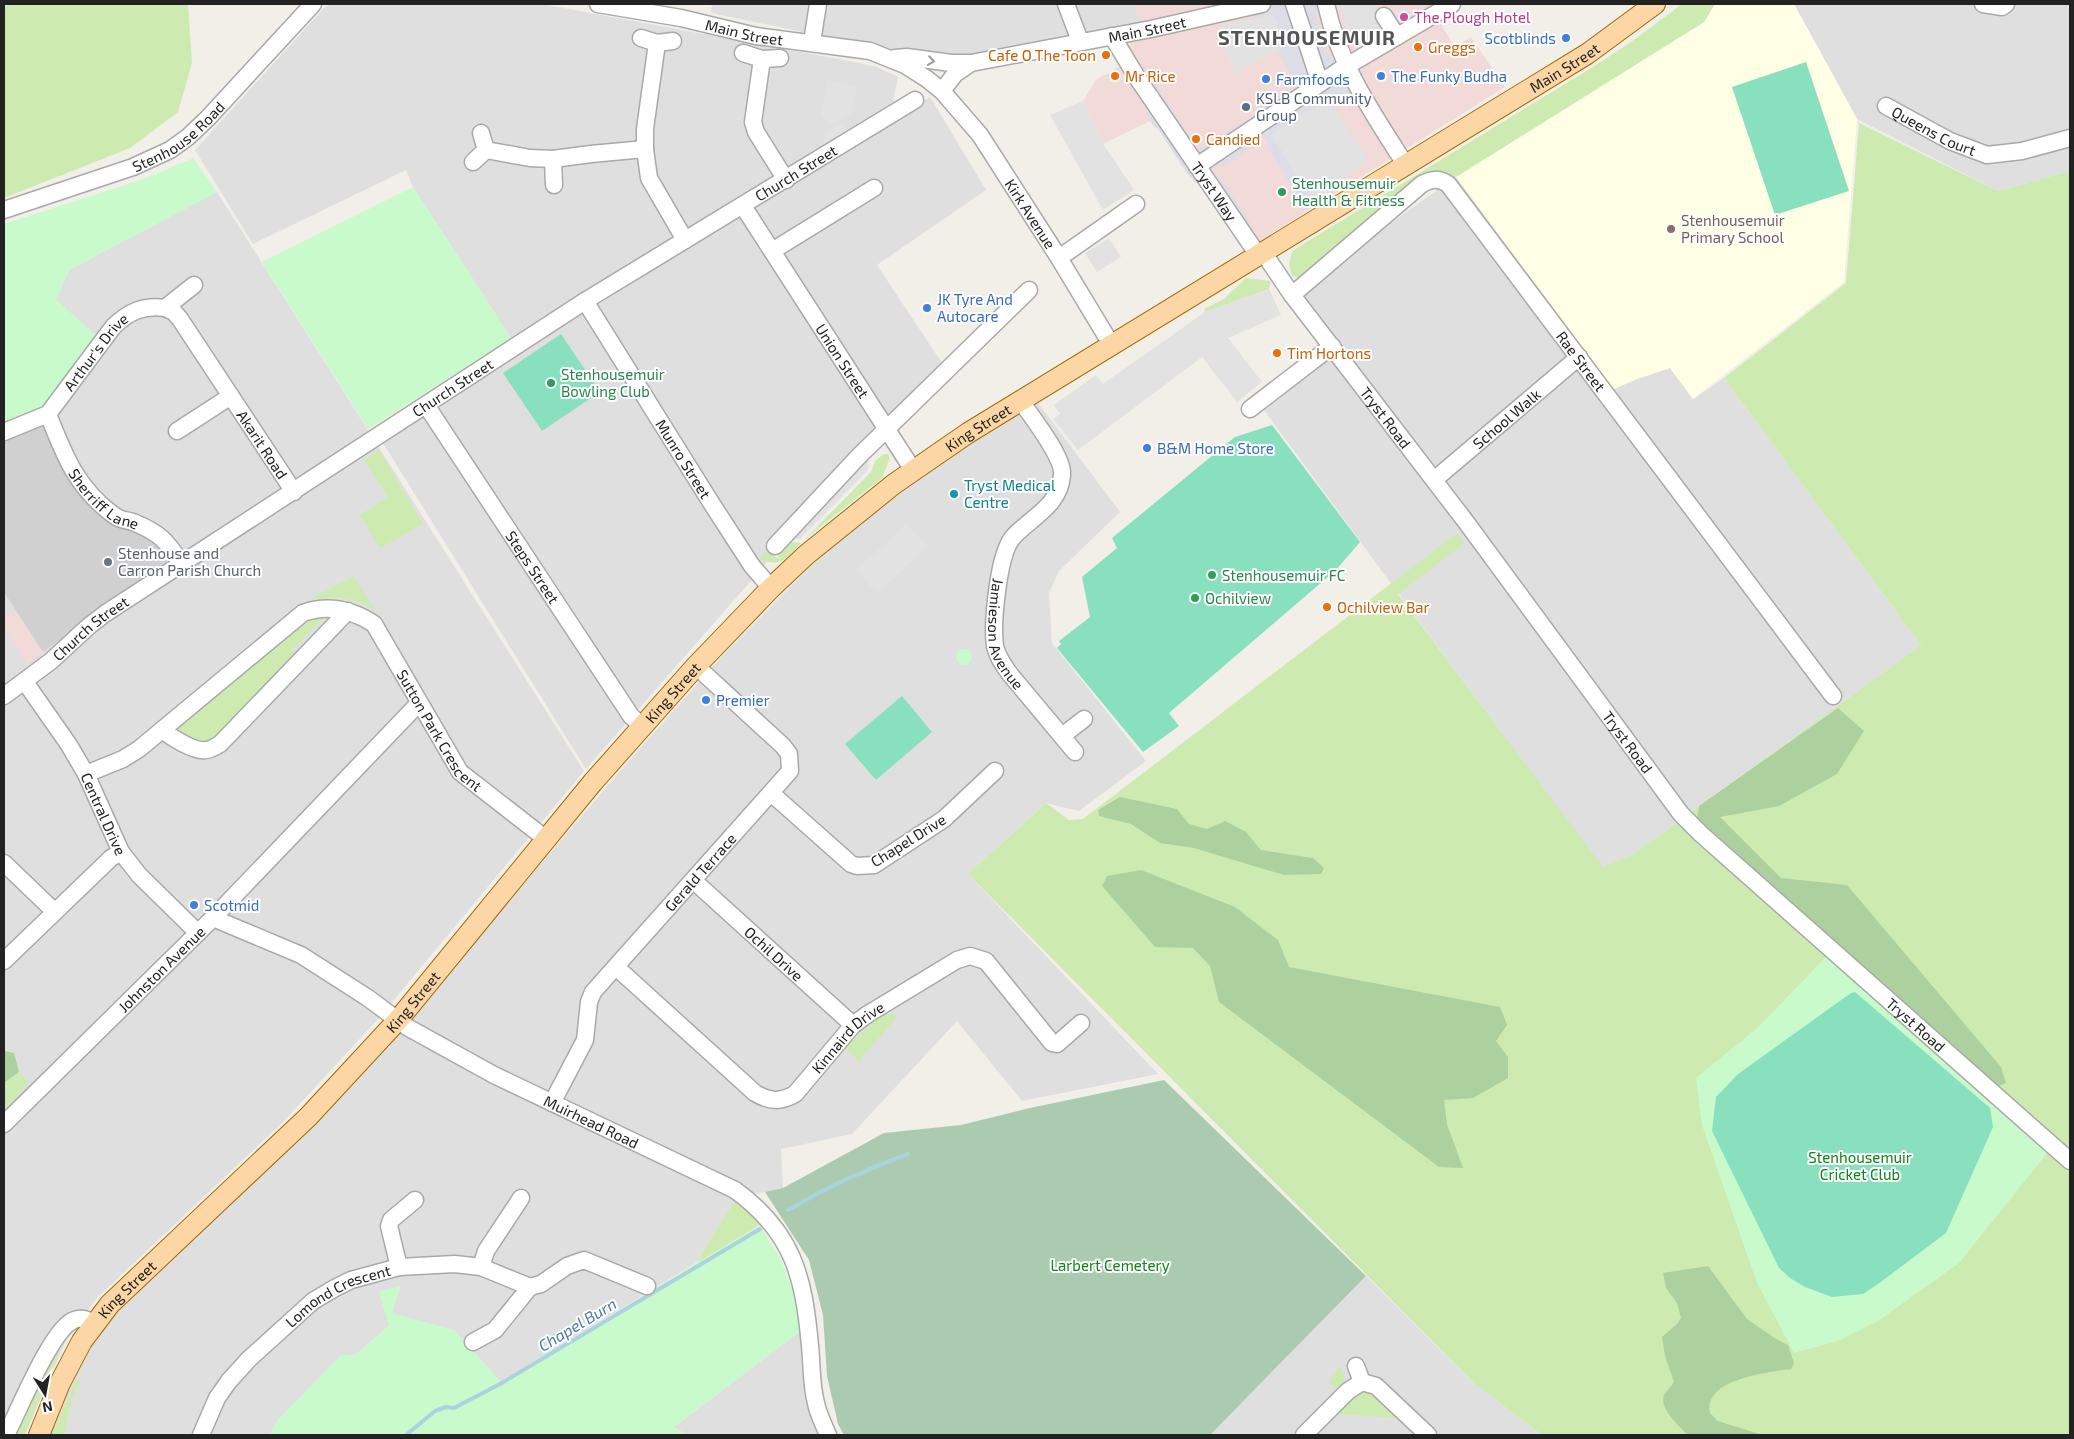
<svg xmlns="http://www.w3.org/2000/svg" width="2074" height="1439" viewBox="0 0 2074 1439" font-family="'Exo 2',sans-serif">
  <rect width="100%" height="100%" fill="#f2efe9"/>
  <g fill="#e0dfdf">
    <polygon points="331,4 542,4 849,61 877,67 898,77 893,102 511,338 413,187 406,170 253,244 195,150 324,8"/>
    <polygon points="712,4 1134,4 1142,23 972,58 885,49 711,13"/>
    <polygon points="1794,4 2070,4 2070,171 1998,191 1857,119"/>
    <polygon points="930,97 986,190 877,265 942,363 586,769 381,440"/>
    <polygon points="1456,177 1613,389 1637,379 1670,368 1693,399 1724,378 1921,645 1632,855 1603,868 1398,593 1264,410 1337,352 1292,293"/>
    <polygon points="217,192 584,771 378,1019 284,1121 97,1298 65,1343 25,1435 4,1435 4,439 51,418 110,348 56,300 69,270"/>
    <polygon points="1036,400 1120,512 1059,571 1049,593 1052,643 1146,761 1079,811 1046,803 968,874 1158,1074 1022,1101 957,1021 852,1134 781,1149 783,1188 735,1199 697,1262 501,1382 454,1330 390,1325 355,1355 341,1355 277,1421 270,1435 48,1435 72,1377 104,1324 407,1020 628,762 723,655 819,558 939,462"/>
    <polygon points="1366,1276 1476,1385 1542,1435 1210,1435"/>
    <polygon points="802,1330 822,1435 687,1435 674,1427"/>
  </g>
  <g fill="#f2dad9">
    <polygon points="1134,4 1442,4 1432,10 1455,47 1471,37 1505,87 1256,243 1171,120 1148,122 1103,144 1083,101 1096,80 1127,62 1112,36 1141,23"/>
    <polygon points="15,610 43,652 27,664 4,627 4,617"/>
  </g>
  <polygon fill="#ffffe5" points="1715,4 1794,4 1857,119 1844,282 1693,399 1670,368 1637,379 1614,389 1456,177 1704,22"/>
  <polygon fill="#d0d0d0" points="42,422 59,462 105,515 151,540 170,559 43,652 4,592 4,438"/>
  <g fill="#cdebb0">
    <polygon points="4,4 188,4 192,63 178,112 130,148 4,198"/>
    <polygon points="1682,4 1715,4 1704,22 1456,177 1448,173 1432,172 1302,278 1292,276 1289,265 1292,251 1596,65 1631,42"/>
    <polygon points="1859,123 1998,191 2070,171 2070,1435 1542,1435 1476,1385 968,874 1046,803 1069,820 1083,819 1457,533 1465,543 1398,594 1603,867 1632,855 1921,645 1724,378 1846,283"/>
    <polygon points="1246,278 1271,281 1269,289 1205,312 1204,309 1224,299"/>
    <polygon points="379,450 423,524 380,548 360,515 388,497 364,460"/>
    <polygon points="884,454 888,454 890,458 882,478 805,539 871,472 875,461"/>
    <path d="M 791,542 L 801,543 C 784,559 783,568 759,559 L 767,550 L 777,558 Z"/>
    <path d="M 354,576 L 375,611 C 355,598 335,595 311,600 L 321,593 Z"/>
    <polygon points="336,614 329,626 323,619 292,650 298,657 289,659 223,730 223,736 202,745 175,731 176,728 302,619"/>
    <polygon points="893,1014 896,1018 859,1061 845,1048 881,1015"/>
    <polygon points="19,1072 29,1083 4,1110 4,1083"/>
    <polygon points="735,1199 749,1210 759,1225 736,1249 697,1262"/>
    <polygon points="75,1326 61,1347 24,1435 9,1435 52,1350"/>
    <path d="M 1340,1366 C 1345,1377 1346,1381 1338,1390 L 1329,1382 Z"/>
    <polygon points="77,1379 81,1381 72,1398 64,1435 51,1435"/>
    <polygon points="1367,1391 1373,1393 1398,1418 1335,1414 1354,1394"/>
  </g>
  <g fill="#add19e">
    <polygon points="1838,708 1864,731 1837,774 1779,806 1720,817 1781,878 1847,885 2001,1067 2006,1083 1996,1087 1697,818 1699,806"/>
    <polygon points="1120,797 1177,809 1189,824 1207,829 1225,821 1246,832 1261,850 1313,858 1324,868 1321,874 1284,875 1194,848 1160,843 1131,824 1099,816 1098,810"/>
    <polygon points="1141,870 1235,907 1278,940 1289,967 1500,1007 1507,1025 1496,1041 1508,1057 1508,1078 1473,1098 1444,1100 1447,1124 1463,1168 1439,1167 1219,1002 1210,966 1193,948 1155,947 1102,886 1107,876"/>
    <polygon points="4,1051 14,1053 19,1072 4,1083"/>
    <path d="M 1708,1266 L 1747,1319 L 1776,1339 L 1788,1345 L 1794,1363 L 1791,1369 C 1770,1372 1702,1379 1710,1413 L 1718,1421 L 1763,1435 L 1688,1435 C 1680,1427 1658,1408 1664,1395 C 1667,1391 1671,1386 1674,1382 L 1665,1356 L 1662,1337 L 1677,1324 L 1681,1318 L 1677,1303 L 1666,1288 L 1663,1273 Z"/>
  </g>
  <polygon fill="#aacbaf" points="1164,1080 1366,1276 1210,1435 844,1435 838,1424 827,1376 823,1315 809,1260 765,1192 783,1188 884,1133 961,1125 1030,1108"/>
  <g fill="#c8facc">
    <polygon points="193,158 217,192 69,270 56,300 98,337 39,409 4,422 4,224 144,179"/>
    <polygon points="413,187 511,338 368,429 262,262"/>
    <circle cx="964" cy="657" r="8"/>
    <polygon points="1829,954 2048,1152 1959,1263 1878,1321 1838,1341 1794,1353 1757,1283 1702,1125 1696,1078 1756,1029"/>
    <polygon points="759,1225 780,1257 793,1292 802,1330 674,1427 687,1435 270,1435 276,1422 341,1355 355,1355 389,1326 379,1292 401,1285 392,1313 454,1330 501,1382"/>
  </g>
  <g fill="#88e0be">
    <polygon points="1806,62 1849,191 1775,215 1732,87"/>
    <polygon points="561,334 600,392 542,431 503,373"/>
    <polygon points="1272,425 1360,542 1336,570 1169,713 1179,726 1143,752 1057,648 1061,644 1059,641 1090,617 1082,577 1117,548 1112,538 1235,437"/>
    <polygon points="902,696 932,732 876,780 845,744"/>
    <polygon points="1855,992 1990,1108 1993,1127 1946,1233 1878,1284 1863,1294 1832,1297 1805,1287 1790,1278 1779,1268 1712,1131 1716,1097 1738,1074 1851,993"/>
  </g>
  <g fill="#e2e2e2">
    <polygon points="1340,4 1375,4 1388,33 1359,51 1346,27"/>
    <polygon points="1273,14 1284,37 1286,44 1284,47 1278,53 1276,51 1235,75 1223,47 1219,25"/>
    <polygon points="828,81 857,86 853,112 829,126 821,113"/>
    <polygon points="1329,98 1368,162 1311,198 1271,134"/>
    <polygon points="1083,101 1103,144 1134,190 1103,210 1050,115"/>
    <polygon points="842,122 847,130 826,143 821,135"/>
    <polygon points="1109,238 1121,257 1097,272 1085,253"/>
    <polygon points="1269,289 1281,315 1228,338 1262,382 1237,402 1202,357 1078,450 1053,419 1060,414 1054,405 1096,375 1103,384 1205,312"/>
    <polygon points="869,456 868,470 800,539 789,538"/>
    <polygon points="906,524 928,546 877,594 856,570"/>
  </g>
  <polygon fill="#dddde8" points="1249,4 1317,4 1316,20 1326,52 1339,66 1349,84 1350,91 1350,95 1343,102 1334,106 1329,98 1271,134 1311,198 1305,201 1301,195 1298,197 1267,146 1269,145 1264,136 1255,142 1256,145 1223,166 1221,163 1212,169 1217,177 1220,176 1251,225 1248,227 1244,246 1202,189 1188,175 1158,129 1153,126 1146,113 1148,110 1131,81 1149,72 1196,148 1201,148 1300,89 1278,53 1286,44 1273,14 1253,18"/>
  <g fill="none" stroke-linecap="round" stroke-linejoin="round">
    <g stroke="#aad3df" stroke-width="4">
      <path d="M 788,1210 C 829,1186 863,1170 908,1154"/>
      <polyline points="406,1435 435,1411 446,1407 454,1408 500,1384 760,1229"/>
    </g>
    <g stroke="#a9a9a9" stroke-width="19">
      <g id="minor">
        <path id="s1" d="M 598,4 L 681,18 L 756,36 L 870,51 L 905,65 L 927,79 L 942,91 L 980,135 L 1059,258 L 1111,344"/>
        <polyline points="1066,4 1080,41"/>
        <polyline points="1294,4 1320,83"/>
        <path d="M 1326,4 C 1339,65 1372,112 1405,164"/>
        <polyline points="1983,4 2002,7 2006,4"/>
        <polyline points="1384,16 1397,36"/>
        <path id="s2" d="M 1112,36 L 1138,79 L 1258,255"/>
        <polyline points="641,38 657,43"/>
        <polyline points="673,41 657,43 645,129 645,149 649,178 685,240"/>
        <polyline points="812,42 818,4"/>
        <polyline points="743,53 762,59"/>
        <polyline points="780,58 762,59 753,122 756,132 786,180"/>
        <polyline points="895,58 907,57 951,63 971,63"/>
        <path id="s3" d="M 942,91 L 955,74 L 971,63 L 1151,29 L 1262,4"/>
        <path id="s4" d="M 1886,106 L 1950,141 L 1987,155 L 2022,151 L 2070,138"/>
        <polyline points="481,133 486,150"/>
        <polyline points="553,159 554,185"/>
        <polyline points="473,162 486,150 530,158 553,159 591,154 645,149"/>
        <polyline points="1197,166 1340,70 1452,4"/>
        <path id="s5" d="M 743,206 L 913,470"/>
        <path id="s6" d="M 4,210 L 133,167 L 170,150 L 188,137 L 208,118 L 313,4"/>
        <polyline points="772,251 874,188"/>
        <path id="s7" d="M 1263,252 L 1292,295 L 1466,522 L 1681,814 L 1701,834 L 2070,1161"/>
        <polyline points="1059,258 1136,204"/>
        <path id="s8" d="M 1292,295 L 1422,184 C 1432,179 1438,178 1448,184 L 1833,696"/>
        <path id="s9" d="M 585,301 L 710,501 L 752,566 L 771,588"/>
        <path id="s10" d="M 165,308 L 174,312 L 180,319 L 294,492"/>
        <path id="s11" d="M 1020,400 C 1031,416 1064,457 1062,475 C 1060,505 1032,517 1014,536 C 998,552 992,624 995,646 C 997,656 1003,664 1009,673 L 1075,752"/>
        <path id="s12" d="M 426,405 L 631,716 L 642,726"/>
        <polyline points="1250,409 1332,346"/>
        <path id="s13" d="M 48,414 C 64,455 77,489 115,516 C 120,520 127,520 133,522 C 160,533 167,541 182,564"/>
        <polyline points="177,431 231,396"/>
        <path id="s14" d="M 4,432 L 48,414 L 113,327 C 128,312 143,305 165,308 L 194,285"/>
        <path id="s15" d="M 1434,480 L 1579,357"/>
        <polyline points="775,546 859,456 1029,290"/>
        <path id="s16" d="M 25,682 L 69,745 L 86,774 L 121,852 L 139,875 L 198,933"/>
        <path id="s17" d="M 4,696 L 51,661 L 89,626 L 106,613 L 585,301 L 915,100"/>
        <path d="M 162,730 C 171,737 194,752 206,750 C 211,750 216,746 220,744 L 348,611"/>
        <polyline points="1062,736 1084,719"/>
        <path id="s18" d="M 86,774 L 123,759 L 139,749 L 303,613 C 328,604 351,609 374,624 L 460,772 L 546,839"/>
        <polyline points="771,793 851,864 857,866 874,865 944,819 995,771"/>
        <polyline points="4,863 54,911"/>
        <path id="s19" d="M 694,881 L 853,1025"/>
        <path id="s20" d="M 213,918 L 301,955 L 368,998 L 407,1027 L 494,1075 L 735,1190 C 793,1232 804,1277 810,1346 C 812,1364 811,1385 816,1403 C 818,1414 824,1425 828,1435"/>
        <polyline points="4,961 111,858 121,852"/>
        <path id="s21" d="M 616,967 L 755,1093 C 770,1102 781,1102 795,1094 L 853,1025 L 868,1014 L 957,960 L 970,956 L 986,961 L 1052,1043 L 1057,1044 L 1081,1023"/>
        <path id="s22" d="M 552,1103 L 585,1040 L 589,1002 L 593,992 L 790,771 L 789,754 L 783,746 L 696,666"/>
        <path id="s23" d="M 4,1124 L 213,918 L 419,703"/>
        <polyline points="399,1267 389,1226 391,1220 415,1200"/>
        <polyline points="481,1267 486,1251 521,1198"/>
        <polyline points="473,1342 495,1330 530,1287"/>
        <polyline points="1356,1366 1362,1382"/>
        <path d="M 6,1435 C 19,1410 50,1333 72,1321 C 80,1317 86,1319 94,1323"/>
        <path id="s24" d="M 201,1435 L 217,1398 L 229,1381 L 249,1359 L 313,1301 L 335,1288 L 351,1280 L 399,1267 L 455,1264 L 481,1267 L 530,1287 L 541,1284 L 567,1266 L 584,1260 L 647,1286"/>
        <polyline points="1304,1435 1348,1391 1362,1382 1376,1386 1428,1435"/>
      </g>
    </g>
    <g stroke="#a06b00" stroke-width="22">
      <g id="major">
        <path id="s25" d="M 39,1435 L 60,1383 L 82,1341 L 110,1304 L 308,1117 L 398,1020 L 593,782 L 696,666 L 771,588 L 806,555 L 894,484 L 968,433 L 1587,54 L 1655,4"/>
      </g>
    </g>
    <use href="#minor" stroke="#fff" stroke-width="16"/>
    <use href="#major" stroke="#fcd6a4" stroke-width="20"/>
  </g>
  <defs><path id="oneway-chevron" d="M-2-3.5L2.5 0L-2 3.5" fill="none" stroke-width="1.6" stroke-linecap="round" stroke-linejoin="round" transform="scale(1.25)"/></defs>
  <use stroke="#9c9c9c" href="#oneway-chevron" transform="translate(931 61) rotate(8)"/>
  <circle fill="#d1479c" stroke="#fff" stroke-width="2" cx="1404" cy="17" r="5"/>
  <g fill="#3f7fe0" stroke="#fff" stroke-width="2">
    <circle cx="1566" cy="38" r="5"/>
    <circle cx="1381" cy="76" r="5"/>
    <circle cx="1266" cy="79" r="5"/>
    <circle cx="927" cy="308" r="5"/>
    <circle cx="1147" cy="448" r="5"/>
    <circle cx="706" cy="700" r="5"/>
    <circle cx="194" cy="905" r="5"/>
  </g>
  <g fill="#e8710a" stroke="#fff" stroke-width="2">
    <circle cx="1418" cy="47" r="5"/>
    <circle cx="1106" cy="55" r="5"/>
    <circle cx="1115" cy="76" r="5"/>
    <circle cx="1196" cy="139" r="5"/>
    <circle cx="1277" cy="353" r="5"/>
    <circle cx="1327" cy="607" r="5"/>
  </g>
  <circle fill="#5c6f8a" stroke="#fff" stroke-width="2" cx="1246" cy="107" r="5"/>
  <g fill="#2e9e5b" stroke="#fff" stroke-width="2">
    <circle cx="1282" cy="192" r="5"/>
    <circle cx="551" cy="383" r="5"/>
    <circle cx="1212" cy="575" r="5"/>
    <circle cx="1195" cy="598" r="5"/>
  </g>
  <circle fill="#8d6e63" stroke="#fff" stroke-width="2" cx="1671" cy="229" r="5"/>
  <circle fill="#0f9aa8" stroke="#fff" stroke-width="2" cx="954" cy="494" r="5"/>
  <circle fill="#6b7280" stroke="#fff" stroke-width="2" cx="108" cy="562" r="5"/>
  <g text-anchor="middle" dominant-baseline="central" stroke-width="4" stroke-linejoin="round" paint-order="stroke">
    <g font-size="15" fill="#b23c85" stroke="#fff" text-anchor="start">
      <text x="1414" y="17">The Plough Hotel</text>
    </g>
    <g font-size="15" fill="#222" stroke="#fff">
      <text stroke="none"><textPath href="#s3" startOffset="220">Main Street</textPath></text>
      <text stroke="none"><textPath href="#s1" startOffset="149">Main Street</textPath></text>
      <text stroke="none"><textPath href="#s25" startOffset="2076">Main Street</textPath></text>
      <text stroke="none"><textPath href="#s4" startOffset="54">Queens Court</textPath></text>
      <text stroke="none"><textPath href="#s6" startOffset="191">Stenhouse Road</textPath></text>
      <text stroke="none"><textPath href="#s17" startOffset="950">Church Street</textPath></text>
      <text stroke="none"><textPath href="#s2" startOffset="186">Tryst Way</textPath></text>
      <text stroke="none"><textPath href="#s1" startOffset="511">Kirk Avenue</textPath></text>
      <text stroke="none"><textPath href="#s14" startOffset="126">Arthur's Drive</textPath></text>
      <text stroke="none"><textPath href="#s5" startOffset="184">Union Street</textPath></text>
      <text stroke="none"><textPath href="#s8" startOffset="420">Rae Street</textPath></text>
      <text stroke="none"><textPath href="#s17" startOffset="545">Church Street</textPath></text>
      <text stroke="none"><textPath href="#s7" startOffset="206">Tryst Road</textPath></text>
      <text stroke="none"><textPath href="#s15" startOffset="95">School Walk</textPath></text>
      <text stroke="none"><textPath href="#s25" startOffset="1388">King Street</textPath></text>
      <text stroke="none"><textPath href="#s10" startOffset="169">Akarit Road</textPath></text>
      <text stroke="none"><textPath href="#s9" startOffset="186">Munro Street</textPath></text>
      <text stroke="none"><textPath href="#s13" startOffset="105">Sherriff Lane</textPath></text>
      <text stroke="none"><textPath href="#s12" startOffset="194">Steps Street</textPath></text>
      <text stroke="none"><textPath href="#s17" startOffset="110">Church Street</textPath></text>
      <text stroke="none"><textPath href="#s11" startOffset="271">Jamieson Avenue</textPath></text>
      <text stroke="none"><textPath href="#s25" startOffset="982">King Street</textPath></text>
      <text stroke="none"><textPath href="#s18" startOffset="472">Sutton Park Crescent</textPath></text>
      <text stroke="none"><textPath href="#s7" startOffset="611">Tryst Road</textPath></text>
      <text stroke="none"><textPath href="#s16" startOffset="154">Central Drive</textPath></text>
      <text transform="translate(908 840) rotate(-32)">Chapel Drive</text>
      <text stroke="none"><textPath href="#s22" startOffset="281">Gerald Terrace</textPath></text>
      <text stroke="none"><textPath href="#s19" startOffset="108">Ochil Drive</textPath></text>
      <text stroke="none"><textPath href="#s23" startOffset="221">Johnston Avenue</textPath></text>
      <text stroke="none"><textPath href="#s25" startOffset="578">King Street</textPath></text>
      <text stroke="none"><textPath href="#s7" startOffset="1016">Tryst Road</textPath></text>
      <text stroke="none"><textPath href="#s21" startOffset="308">Kinnaird Drive</textPath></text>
      <text stroke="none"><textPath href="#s20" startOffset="431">Muirhead Road</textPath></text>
      <text stroke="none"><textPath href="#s25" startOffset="172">King Street</textPath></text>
      <text stroke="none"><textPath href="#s24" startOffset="202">Lomond Crescent</textPath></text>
    </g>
    <g font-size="15" fill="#366cbe" stroke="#fff" text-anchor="start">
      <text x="1556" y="38" text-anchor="end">Scotblinds</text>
      <text x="1391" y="76">The Funky Budha</text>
      <text x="1276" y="79">Farmfoods</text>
      <text x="937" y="299">JK Tyre And<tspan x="937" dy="17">Autocare</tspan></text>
      <text x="1157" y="448">B&amp;M Home Store</text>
      <text x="716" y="700">Premier</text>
      <text x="204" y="905">Scotmid</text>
    </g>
    <g font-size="15" fill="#c56008" stroke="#fff" text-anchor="start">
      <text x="1428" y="47">Greggs</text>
      <text x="1096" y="55" text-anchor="end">Cafe O The Toon</text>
      <text x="1125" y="76">Mr Rice</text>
      <text x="1206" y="139">Candied</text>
      <text x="1287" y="353">Tim Hortons</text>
      <text x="1337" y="607">Ochilview Bar</text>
    </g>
    <g font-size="15" fill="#4e5e75" stroke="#fff" text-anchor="start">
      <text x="1256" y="98">KSLB Community<tspan x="1256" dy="17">Group</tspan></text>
    </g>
    <g font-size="15" fill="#27864d" stroke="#fff" text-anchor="start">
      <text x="1292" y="183">Stenhousemuir<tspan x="1292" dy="17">Health &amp; Fitness</tspan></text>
      <text x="561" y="374">Stenhousemuir<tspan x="561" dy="17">Bowling Club</tspan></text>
      <text x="1222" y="575">Stenhousemuir FC</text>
      <text x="1205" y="598">Ochilview</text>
    </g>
    <g font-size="15" fill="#785e54" stroke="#fff" text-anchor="start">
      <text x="1681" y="220">Stenhousemuir<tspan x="1681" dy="17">Primary School</tspan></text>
    </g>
    <g font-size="15" fill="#0d838f" stroke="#fff" text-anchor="start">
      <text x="964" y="485">Tryst Medical<tspan x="964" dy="17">Centre</tspan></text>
    </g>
    <g font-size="15" fill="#5b616d" stroke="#fff" text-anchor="start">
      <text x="118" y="553">Stenhouse and<tspan x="118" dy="17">Carron Parish Church</tspan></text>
    </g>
    <g font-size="15" fill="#0c8416" stroke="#fff">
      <text x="1860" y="1157">Stenhousemuir<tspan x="1860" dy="17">Cricket Club</tspan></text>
      <text x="1110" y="1265">Larbert Cemetery</text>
    </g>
    <g font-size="16" font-style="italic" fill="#4a7aab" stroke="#fff">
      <text transform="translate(577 1324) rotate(-31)">Chapel Burn</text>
    </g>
    <g font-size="20" font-weight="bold" letter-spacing="1" fill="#555" stroke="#fff">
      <text x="1307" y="37">STENHOUSEMUIR</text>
    </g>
  </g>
  <rect width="2074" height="1439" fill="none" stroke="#222222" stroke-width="10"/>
  <g transform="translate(45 1394) rotate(169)" stroke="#ffffff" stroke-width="4" paint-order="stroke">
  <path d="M0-4L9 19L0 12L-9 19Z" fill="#222222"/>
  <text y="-8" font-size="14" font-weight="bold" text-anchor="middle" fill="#222222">N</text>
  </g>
</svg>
